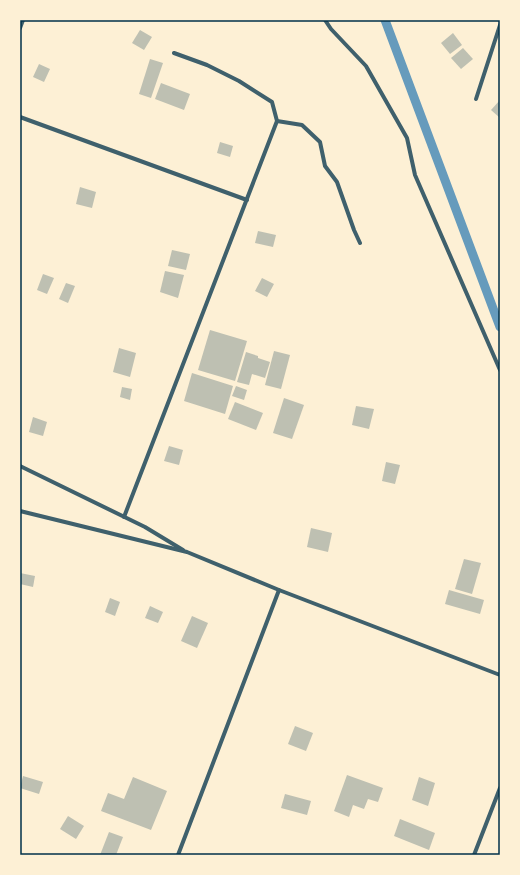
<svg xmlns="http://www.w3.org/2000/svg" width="520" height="875" viewBox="0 0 520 875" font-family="'Public Sans',sans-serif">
  <rect width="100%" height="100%" fill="#fdf0d5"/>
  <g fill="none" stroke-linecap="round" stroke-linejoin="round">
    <polyline stroke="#669bbc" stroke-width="9" points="385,20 500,327"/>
  </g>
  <g fill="#bec0b2">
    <polygon points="140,30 152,37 144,50 132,43"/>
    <polygon points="453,33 462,45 450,54 441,43"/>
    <polygon points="463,48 473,59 461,69 451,58"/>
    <polygon points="150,59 163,63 151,98 139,94"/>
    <polygon points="39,64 50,69 44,82 33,77"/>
    <polygon points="161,83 190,94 184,110 155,99"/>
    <polygon points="500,100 500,118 491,110"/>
    <polygon points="220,142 233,146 230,157 217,153"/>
    <polygon points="80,187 96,192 92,208 76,204"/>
    <polygon points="258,231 276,235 273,247 255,243"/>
    <polygon points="172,250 190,254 186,270 168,266"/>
    <polygon points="165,271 184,275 178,298 160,292"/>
    <polygon points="43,274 54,278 47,294 37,290"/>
    <polygon points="262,278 274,284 267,297 255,291"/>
    <polygon points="66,283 75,286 68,303 59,299"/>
    <polygon points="210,330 247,341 235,381 198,370"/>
    <polygon points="119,348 136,353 130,377 113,372"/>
    <polygon points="274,351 290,355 281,389 265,385"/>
    <polygon points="246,352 258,356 258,358 270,362 265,378 252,374 249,385 237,382"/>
    <polygon points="192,373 233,386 225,414 184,401"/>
    <polygon points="236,386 247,390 244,400 232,396"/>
    <polygon points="122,387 132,389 130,400 120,397"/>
    <polygon points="284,398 304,405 292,439 273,433"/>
    <polygon points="235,402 263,413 256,430 228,419"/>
    <polygon points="356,406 374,409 369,429 352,425"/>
    <polygon points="33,417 47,422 43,436 29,432"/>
    <polygon points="169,446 183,450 179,465 164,461"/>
    <polygon points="386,462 400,465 395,484 382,481"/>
    <polygon points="311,528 332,533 328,552 307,547"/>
    <polygon points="464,559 481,563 472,594 455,589"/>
    <polygon points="20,573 35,576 33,587 20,584"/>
    <polygon points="449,590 484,600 480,614 445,604"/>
    <polygon points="110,598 120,602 115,616 105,612"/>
    <polygon points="150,606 163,612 158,623 145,618"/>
    <polygon points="192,616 208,623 197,648 181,641"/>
    <polygon points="295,726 313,733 306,751 288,744"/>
    <polygon points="347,775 383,788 378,802 368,799 364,809 353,805 349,817 334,811"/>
    <polygon points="23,776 43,782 39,794 20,788"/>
    <polygon points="133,777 167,791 151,830 101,811 108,793 124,799"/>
    <polygon points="419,777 435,783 428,806 412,800"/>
    <polygon points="285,794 311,801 307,815 281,808"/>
    <polygon points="68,816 84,826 76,839 60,829"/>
    <polygon points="400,819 435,833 429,850 394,836"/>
    <polygon points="109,832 123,837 116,855 100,855"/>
  </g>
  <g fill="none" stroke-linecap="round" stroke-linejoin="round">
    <g stroke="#3f606c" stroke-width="4">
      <polyline points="325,20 331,29 366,66 407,138 415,175 500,370"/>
      <polyline points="20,28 23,20"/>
      <polyline points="174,53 207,65 239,81 272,102 277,121 302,125 320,142 325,166 337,182 354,230 360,243"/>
      <polyline points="476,99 500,25"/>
      <polyline points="20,117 247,200"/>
      <polyline points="20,466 145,527 183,550"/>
      <polyline points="20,511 187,552 279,590 500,675"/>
      <polyline points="124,517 277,121"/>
      <polyline points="178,855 279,590"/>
      <polyline points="474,855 500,788"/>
    </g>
  </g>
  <rect width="520" height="875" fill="none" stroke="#fdf0d5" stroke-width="42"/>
  <rect x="21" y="21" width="478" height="833" fill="none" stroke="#003049" stroke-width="1.5"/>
</svg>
